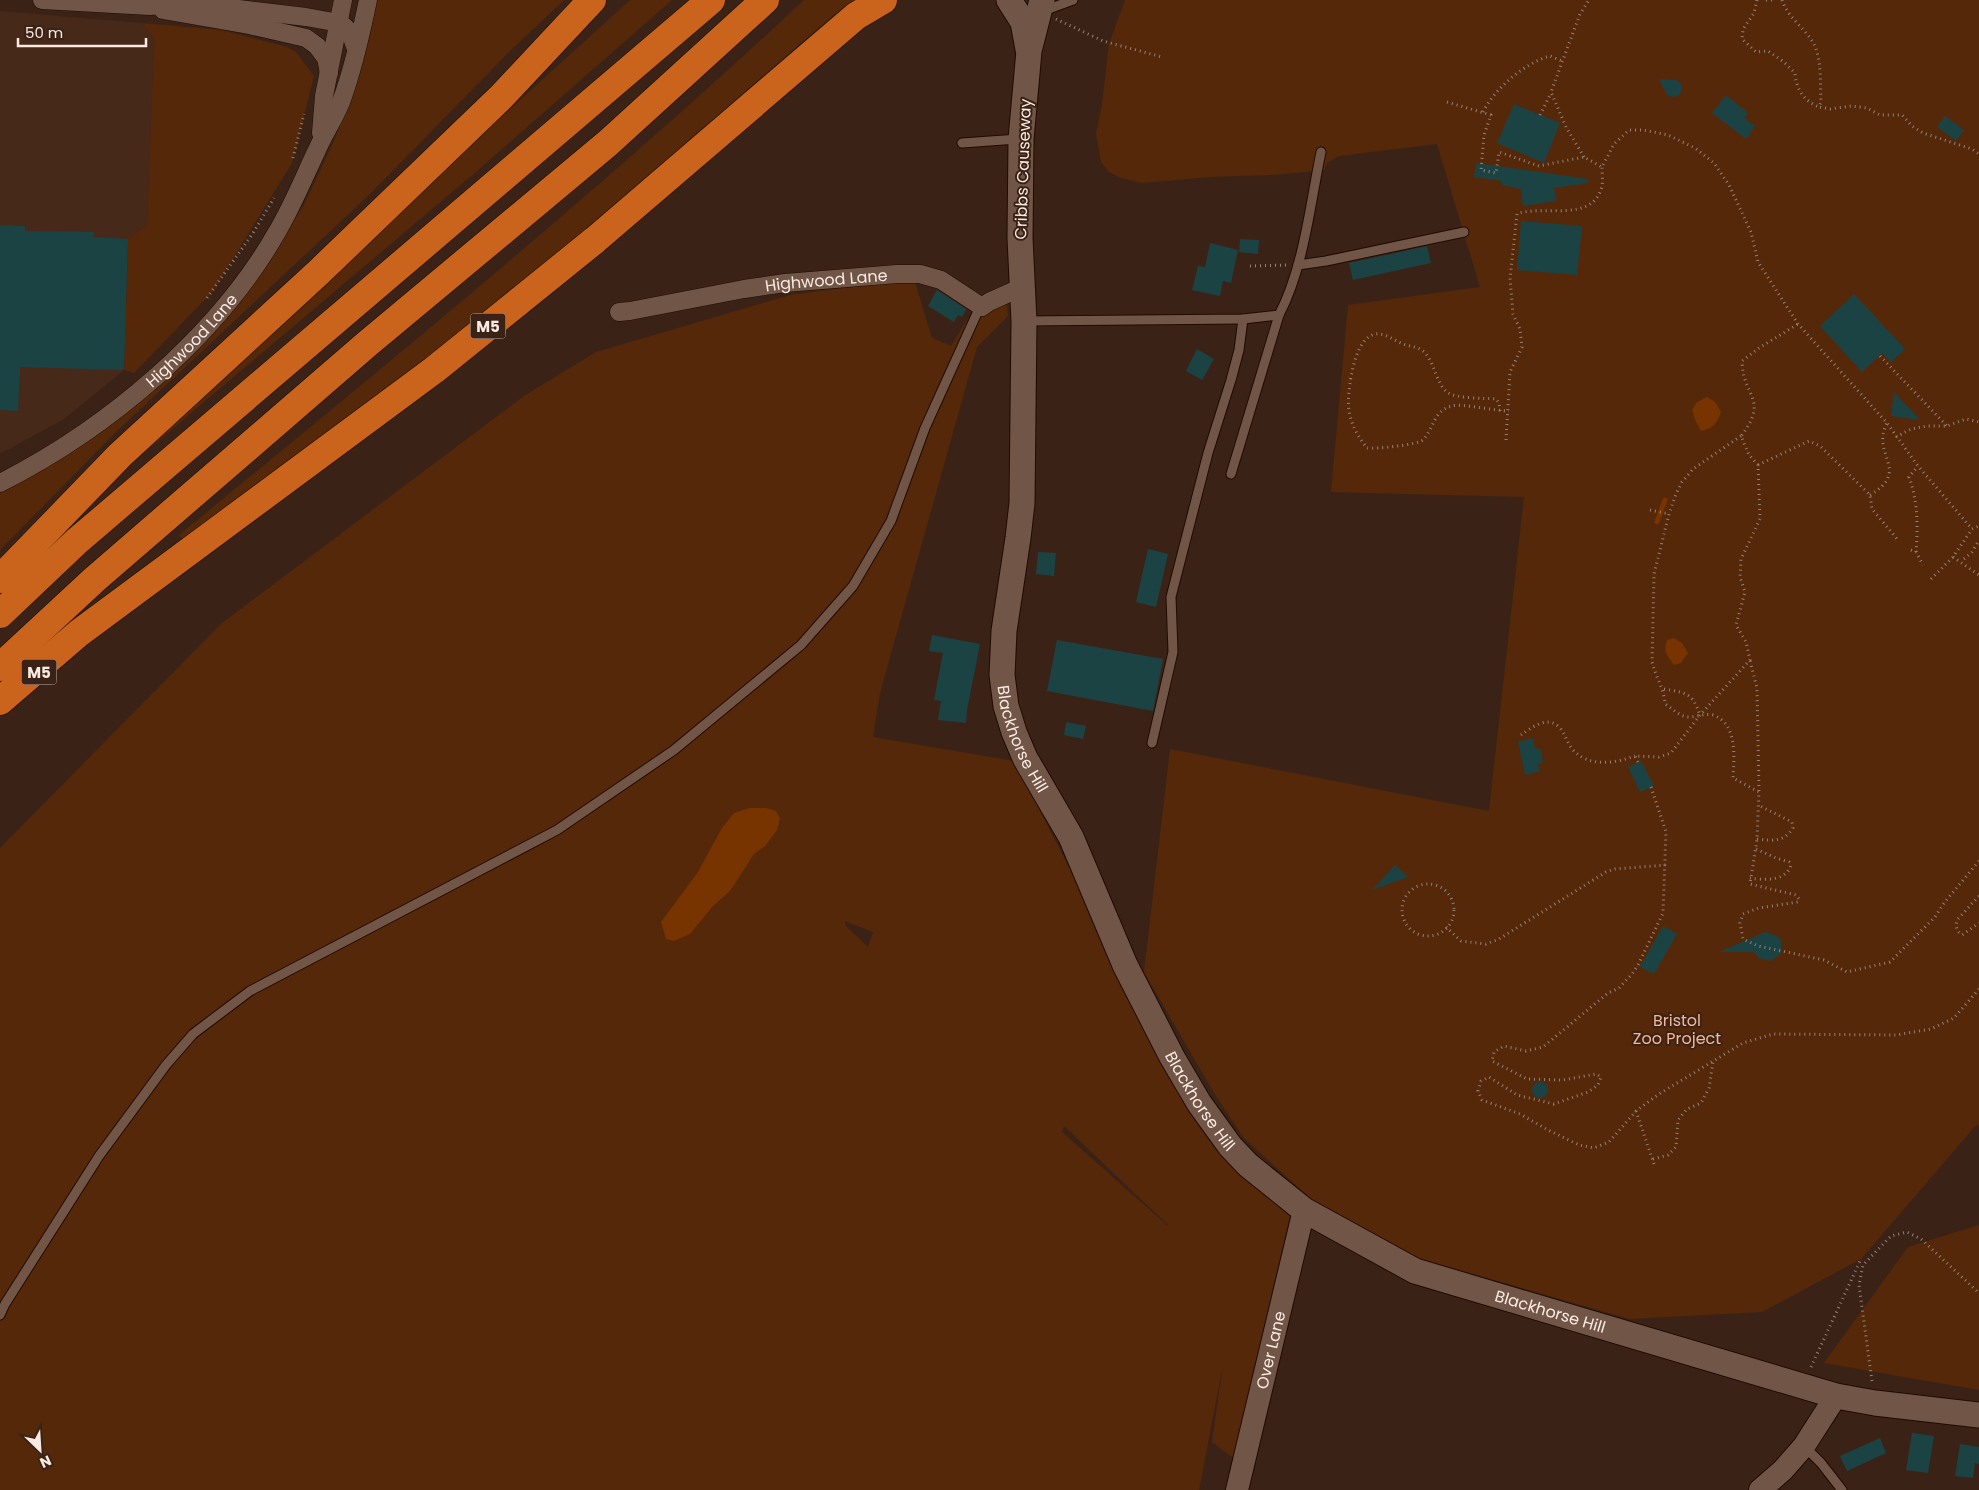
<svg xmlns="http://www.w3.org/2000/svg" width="1979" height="1490" viewBox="0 0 1979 1490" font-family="Poppins,sans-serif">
  <rect width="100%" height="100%" fill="#3a2316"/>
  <polygon fill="#472919" points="0,11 142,23 154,38 147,225 128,239 124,370 64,419 0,454"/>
  <g fill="#56280a" fill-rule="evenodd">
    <polygon points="374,0 564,0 510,51 370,194 120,428 0,550 0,493 56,462 175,372 196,352 249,288 303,207 334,141 347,107"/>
    <polygon points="630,0 672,0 477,171 132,463 157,435 306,295"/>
    <path d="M 804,0 L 854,0 L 836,13 C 712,119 591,228 464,330 C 373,402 278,470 183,539 L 179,535 C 391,361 604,187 804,0 Z"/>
    <polygon points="1125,0 1979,0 1979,1127 1977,1124 1861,1259 1762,1312 1630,1319 1420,1259 1311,1199 1244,1138 1214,1093 1144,972 1170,749 1489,811 1524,497 1331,492 1348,305 1480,287 1437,144 1339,156 1327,163 1324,170 1273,175 1209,177 1142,183 1121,178 1109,172 1101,162 1096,133 1102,105 1109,44"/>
    <polygon points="142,23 221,30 287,47 296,52 314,76 292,163 213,291 134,373 124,370 128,239 147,225 154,38"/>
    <path d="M 914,279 L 932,338 L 951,346 L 977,304 L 1006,298 L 1008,316 L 977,347 L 880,693 L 873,737 L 1014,761 L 1207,1134 L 1290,1216 L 1233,1458 L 1212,1442 L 1223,1365 L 1199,1490 L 0,1490 L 0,848 L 222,623 L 524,396 L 596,352 L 790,295 ZM 845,921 L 873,932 L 868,947 L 845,925 ZM 1064,1126 L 1168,1225 L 1168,1226 L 1062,1132 Z"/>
    <polygon points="1979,1225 1979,1390 1824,1363 1908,1247"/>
  </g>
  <g fill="#773400">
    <path d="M 1707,397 L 1715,402 L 1721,412 C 1717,423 1713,429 1701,431 L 1696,422 L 1692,410 L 1697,402 Z"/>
    <path d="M 1674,638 L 1682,643 L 1688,653 L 1681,663 L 1674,665 C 1667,656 1663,651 1667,640 Z"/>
    <polygon points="750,808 766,808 776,811 780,819 777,830 765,846 754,854 730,891 713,906 690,934 674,941 666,939 661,922 698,872 722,828 734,813"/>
  </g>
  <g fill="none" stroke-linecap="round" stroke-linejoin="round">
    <polyline stroke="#773400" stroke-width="5" points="1657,522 1665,500"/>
  </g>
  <g fill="#1c4344">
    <polygon points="1659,79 1676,80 1681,84 1682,90 1679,95 1673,97 1667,95"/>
    <polygon points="1726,95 1748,113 1744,118 1755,126 1746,139 1712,113"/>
    <polygon points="1514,104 1560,123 1544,163 1497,143"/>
    <polygon points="1945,116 1964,130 1956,141 1937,127"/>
    <polygon points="1476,163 1588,179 1588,183 1554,188 1556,201 1523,206 1521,189 1502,185 1502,181 1474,177"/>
    <polygon points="1521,221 1582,226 1577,275 1517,270"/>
    <polygon points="0,225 25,226 25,231 94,232 94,237 128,239 124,370 20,367 18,411 0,410"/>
    <polygon points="1240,239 1259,240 1258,254 1239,252"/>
    <polygon points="1210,243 1238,250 1231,283 1223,281 1220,296 1192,290 1198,266 1205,267"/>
    <polygon points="1427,246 1431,263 1353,280 1349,263"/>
    <polygon points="937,290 966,309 962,317 958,315 954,322 928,306"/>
    <polygon points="1854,294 1905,349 1891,362 1882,353 1862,372 1820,326"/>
    <polygon points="1197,349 1214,359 1202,380 1186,371"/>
    <polygon points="1894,392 1920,420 1891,416"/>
    <polygon points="1148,549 1168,554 1156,607 1136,602"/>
    <polygon points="1038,552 1056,553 1054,576 1036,574"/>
    <polygon points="932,635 980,644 967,710 966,723 938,720 941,701 934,700 943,653 929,651"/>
    <polygon points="1057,640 1163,659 1153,711 1047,691"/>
    <polygon points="1066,722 1086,726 1083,739 1064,735"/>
    <polygon points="1533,738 1535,749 1540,748 1543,763 1538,764 1540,771 1525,775 1518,742"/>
    <polygon points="1641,761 1654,786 1640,792 1628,767"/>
    <polygon points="1395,865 1408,877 1372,890"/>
    <polygon points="1663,926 1677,934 1654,974 1640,967"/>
    <polygon points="1765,932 1777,936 1781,941 1781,953 1771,961 1759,958 1754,952 1719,952"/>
    <circle cx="1540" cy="1090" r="8"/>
    <polygon points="1912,1433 1934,1436 1928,1473 1906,1470"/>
    <polygon points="1880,1438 1886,1453 1847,1471 1840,1456"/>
    <polygon points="1960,1444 1979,1447 1979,1464 1975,1463 1973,1478 1955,1476"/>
  </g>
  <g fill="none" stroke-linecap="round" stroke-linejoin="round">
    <g stroke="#200b02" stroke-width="11">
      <g id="service">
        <polyline points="1043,11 1073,0"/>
        <polyline points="962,143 1019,139"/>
        <polyline points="1298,265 1326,261 1464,232"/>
        <path d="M 1026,321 L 1243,319 L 1279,315 C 1304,267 1310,205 1321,152"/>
        <polyline points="1231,474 1279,315"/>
        <polyline points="1152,743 1173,652 1171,597 1208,453 1231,380 1239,350 1243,319"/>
        <polyline points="0,1315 5,1304 99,1156 166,1065 193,1034 250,991 557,830 674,750 801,645 853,586 891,521 925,428 978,311 982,307"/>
        <polyline points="1805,1447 1821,1463 1842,1490"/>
      </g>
    </g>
    <g stroke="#200b02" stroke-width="19">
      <g id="minor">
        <polyline points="42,0 150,6 189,3 306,17 339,23 345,27 350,32 356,49"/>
        <polyline points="163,10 249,25 306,38 317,46 326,58 329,73"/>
        <polyline points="321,133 324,96 343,0"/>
        <path id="s1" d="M 619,312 L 630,311 L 744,289 L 785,283 L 897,274 L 920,274 L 941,280 L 982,307 L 989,302 L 1022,287"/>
        <path id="s2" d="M 0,483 C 107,429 218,336 277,232 C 293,205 304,177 317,150 C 324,134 334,119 341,102 C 353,70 361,34 368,0"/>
      </g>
    </g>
    <g stroke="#200b02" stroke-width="24">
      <g id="tertiary">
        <path id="s3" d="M 1237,1490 L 1304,1210"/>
        <polyline points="1760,1490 1783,1470 1804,1446 1836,1396"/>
      </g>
    </g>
    <g stroke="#200b02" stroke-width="27">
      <g id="secondary">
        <polyline points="1009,0 1023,22 1028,49"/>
        <path id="s4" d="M 1042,0 L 1029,51 L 1021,139 L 1020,238 L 1024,321 L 1022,503 L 1018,538 L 1004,631 L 1002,675 L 1006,706 L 1014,732 L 1025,758 L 1071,837 L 1125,965 L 1172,1057 L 1199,1103 L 1230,1146 L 1248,1165 L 1304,1210 L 1415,1271 L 1836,1396 L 1875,1403 L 1979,1415"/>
      </g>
    </g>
    <g stroke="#200b02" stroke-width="29">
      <g id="motorway">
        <polyline points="0,579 120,455 319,272 502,96 592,0"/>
        <polyline points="0,614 77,541 711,0"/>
        <polyline points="0,667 95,579 367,344 608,143 765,0"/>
        <polyline points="0,701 79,633 434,370 595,240 856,16 883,0"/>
      </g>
    </g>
    <g stroke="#958176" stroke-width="3" stroke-dasharray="1 4" stroke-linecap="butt">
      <path d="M 1757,0 L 1754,13 L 1743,29 L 1742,39 L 1756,52 L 1768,51 L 1784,62 L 1795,73 C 1796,89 1804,101 1819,107"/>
      <polyline points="1766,0 1774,0"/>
      <path d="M 1782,0 C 1788,18 1805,28 1814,44 C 1822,61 1820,84 1821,102 L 1819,107 L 1830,109 L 1851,106 L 1867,108 L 1880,115 L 1902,115 L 1912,126 L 1923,133 L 1972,149 L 1979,154"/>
      <polyline points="1056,19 1103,41 1162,57"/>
      <polyline points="1447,102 1491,115 1484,135 1481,170 1496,173 1499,152 1539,166 1584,157 1602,167 1614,144 1629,130 1643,130 1668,135 1695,148 1714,163 1729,185 1751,232 1758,262 1798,324 1887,423 1918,466 1972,529"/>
      <path d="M 1483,112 C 1495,88 1525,63 1550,56 L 1562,61"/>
      <polyline points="1540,115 1551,93"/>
      <polyline points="1584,157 1566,127 1551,92 1580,14 1589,0"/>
      <polyline points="293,158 304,114"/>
      <polyline points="1250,266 1286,265"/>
      <polyline points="207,298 253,233 274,198"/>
      <polyline points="1880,356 1947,426"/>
      <path d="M 1500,411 L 1499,403 L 1496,399 C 1485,398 1456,399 1447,392 C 1436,383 1435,364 1425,353 C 1419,346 1409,347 1401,343 C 1394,340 1387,335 1380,334 C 1357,331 1350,377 1349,393 C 1346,414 1354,432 1367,448 C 1376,449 1417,445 1423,440 C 1434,428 1434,410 1452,406 C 1461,403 1495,411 1509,411"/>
      <path d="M 1741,436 L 1693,469 L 1682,482 L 1676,494 L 1669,514 L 1654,574 L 1652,662 C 1656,678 1664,688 1665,704 C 1673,709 1680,717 1689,717 C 1697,717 1705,713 1713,715 C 1738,724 1734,757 1733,778 L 1759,792 L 1757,839 L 1750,884 L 1796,895 L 1799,899 L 1798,902 L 1759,908 L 1743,914 L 1740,923 L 1743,939 L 1758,946 L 1824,960 L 1847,972 L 1890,962 L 1935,917 L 1944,903 L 1979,861"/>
      <polyline points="1896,437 1911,429 1927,426 1947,426 1966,419 1979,422"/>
      <path d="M 1506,440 L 1510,372 L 1522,347 L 1520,329 L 1513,314 L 1510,278 L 1517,214 C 1543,204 1593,224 1602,186 C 1603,180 1602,173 1602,167"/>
      <polyline points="1758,465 1809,441 1820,446 1870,495 1872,509 1898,540"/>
      <path d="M 1870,495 C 1912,470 1870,455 1887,423"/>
      <polyline points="1650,510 1669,514"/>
      <polyline points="1911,550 1916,552 1923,565"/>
      <path d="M 1916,552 C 1918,527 1918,501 1909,477 L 1918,466"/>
      <polyline points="1953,557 1979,575"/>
      <polyline points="1964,559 1972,552 1979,540"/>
      <polyline points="1931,579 1953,557 1972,529 1979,526"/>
      <polyline points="1750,661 1757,688 1759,791"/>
      <path d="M 1664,689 C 1686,693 1692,692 1700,715"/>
      <path d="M 1521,735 C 1531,728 1547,715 1559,727 C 1565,733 1567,743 1573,750 C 1590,768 1615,763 1635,756"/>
      <path d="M 1638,762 L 1635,756 L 1659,757 L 1671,753 L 1700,715 L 1750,660 L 1746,642 L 1736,625 L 1745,592 L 1740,577 L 1741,559 L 1760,519 L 1758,465 L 1749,455 L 1741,436 C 1770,399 1742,396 1742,361 L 1759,348 L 1798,324"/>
      <polyline points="1651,787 1666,832 1663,913 1638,965 1632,974 1619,988 1608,993 1543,1047 1526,1051 1504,1046 1494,1052 1492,1061 1527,1079 1563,1080 1596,1074 1601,1077 1598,1085 1588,1092 1554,1104 1517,1095 1489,1077 1481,1081 1478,1091 1482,1100 1520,1114 1548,1130 1579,1145 1594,1148 1609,1142 1636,1111 1659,1094 1743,1043 1773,1034 1896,1035 1931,1029 1954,1018 1979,989"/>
      <path d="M 1757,839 C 1773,841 1784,842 1793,828 L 1792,822 L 1758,805"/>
      <path d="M 1750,878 C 1763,880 1786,882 1791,865 L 1789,862 L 1776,858 L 1756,849"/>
      <circle cx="1428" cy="910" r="26"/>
      <path d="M 1979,896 L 1957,920 C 1955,927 1957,931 1962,935 L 1979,923"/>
      <polyline points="1446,927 1461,941 1486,944 1499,939 1606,872 1615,869 1666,865"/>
      <polyline points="1636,1111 1654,1164"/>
      <polyline points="1653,1159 1668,1155 1676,1147 1678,1120 1687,1109 1701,1103 1709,1088 1713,1062"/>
      <polyline points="1811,1367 1861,1259"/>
      <polyline points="1872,1381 1859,1285 1863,1265 1891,1236 1907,1232 1921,1239 1979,1293"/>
    </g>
    <use href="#service" stroke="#715648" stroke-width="9"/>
    <use href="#minor" stroke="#715648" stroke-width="18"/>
    <use href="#tertiary" stroke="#715648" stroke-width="22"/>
    <use href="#secondary" stroke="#715648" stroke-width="25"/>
    <use href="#motorway" stroke="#ca641c" stroke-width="28"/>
  </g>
  <g text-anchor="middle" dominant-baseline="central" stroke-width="4" stroke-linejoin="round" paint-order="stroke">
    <g fill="#3a2316" stroke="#c0aea4" stroke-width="1">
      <rect x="470.5" y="313.5" width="35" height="25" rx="4"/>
      <rect x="21.5" y="659.5" width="35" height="25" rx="4"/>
    </g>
    <g font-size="15" font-weight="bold" fill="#faeae1">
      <text x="488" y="326">M5</text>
      <text x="39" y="672">M5</text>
    </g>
    <g font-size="16" fill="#faeae1" stroke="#3a2316">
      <text transform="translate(1023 169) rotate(-88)">Cribbs Causeway</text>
      <text stroke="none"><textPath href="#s1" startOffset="210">Highwood Lane</textPath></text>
      <text stroke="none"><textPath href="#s2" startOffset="240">Highwood Lane</textPath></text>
      <text stroke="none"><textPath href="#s4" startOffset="746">Blackhorse Hill</textPath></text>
      <text stroke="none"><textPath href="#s4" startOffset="1151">Blackhorse Hill</textPath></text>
      <text stroke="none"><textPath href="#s4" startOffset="1571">Blackhorse Hill</textPath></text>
      <text stroke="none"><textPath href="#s3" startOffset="144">Over Lane</textPath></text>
    </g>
    <g font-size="16" fill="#f3b796" stroke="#3a2316">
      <text x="1677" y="1020">Bristol<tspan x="1677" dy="18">Zoo Project</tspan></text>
    </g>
  </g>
  <g transform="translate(40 1450) rotate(155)" stroke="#3a2316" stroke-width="4" paint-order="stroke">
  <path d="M0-4L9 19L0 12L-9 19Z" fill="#faeae1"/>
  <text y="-8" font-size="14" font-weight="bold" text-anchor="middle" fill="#faeae1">N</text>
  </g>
  <path d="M18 38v8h128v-8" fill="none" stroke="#faeae1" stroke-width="2.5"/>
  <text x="25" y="38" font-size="15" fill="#faeae1" stroke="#3a2316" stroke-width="4" paint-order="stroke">50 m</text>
</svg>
